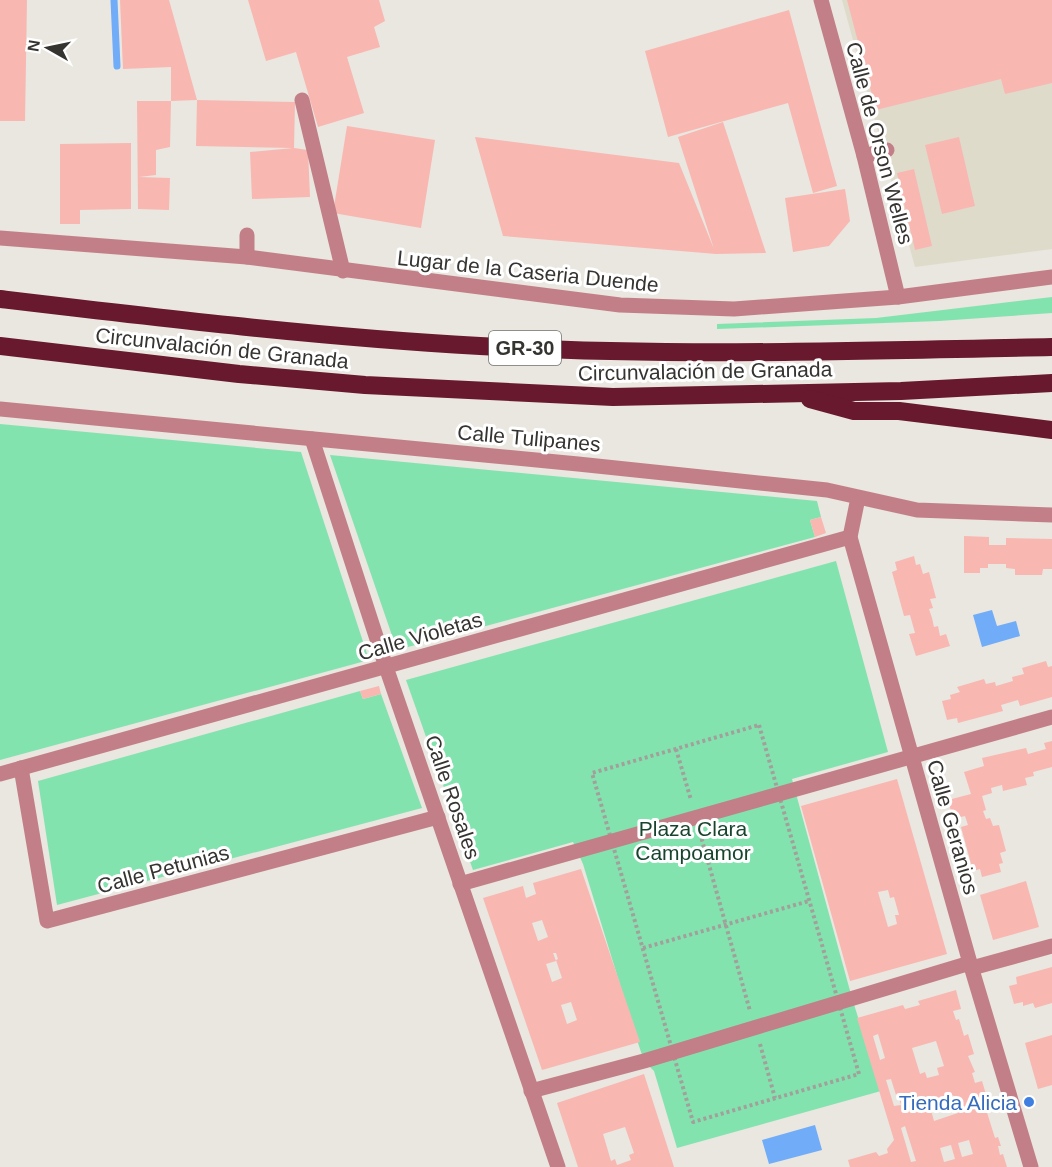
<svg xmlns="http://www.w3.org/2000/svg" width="1052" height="1167" viewBox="0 0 1052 1167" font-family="Helvetica,sans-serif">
  <rect width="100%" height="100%" fill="#e9e7df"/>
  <polygon fill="#dfdbcb" points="842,0 1052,0 1052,249 915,267"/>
  <g fill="#83e3af">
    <polygon points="1052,297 1052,313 939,321 717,329 717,324 876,318"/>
    <polygon points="0,424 301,452 369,660 0,760"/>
    <polygon points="330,455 817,501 821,517 810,520 815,537 397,650"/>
    <polygon points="836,561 888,752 792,779 852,998 881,1091 677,1148 654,1071 644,1061 636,1037 583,864 573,842 473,870 406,680"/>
    <polygon points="360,691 363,699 381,694 422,808 57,905 38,781"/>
  </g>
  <g fill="#70acf8">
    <polygon points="992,610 997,626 1016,621 1020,636 982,647 973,615"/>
    <polygon points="815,1125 822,1150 769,1164 762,1140"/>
  </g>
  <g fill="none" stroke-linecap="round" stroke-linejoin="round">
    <polyline stroke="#70acf8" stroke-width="7" points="114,0 117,66"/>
  </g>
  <g fill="#f9b7b2" fill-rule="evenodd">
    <polygon points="0,0 27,0 25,121 0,121"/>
    <polygon points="120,0 169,0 197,100 171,101 171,67 123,69"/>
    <polygon points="248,0 379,0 385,21 374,27 380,47 347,57 364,113 318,127 296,52 266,61"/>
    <polygon points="847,0 1052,0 1052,83 1005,94 1001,79 876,110"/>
    <polygon points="789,10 837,186 813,193 788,103 668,137 645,51"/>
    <polygon points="197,100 295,102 294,148 308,150 310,197 252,199 250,152 293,148 196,146"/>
    <polygon points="137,101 171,101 170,147 156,150 156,175 139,177 170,178 169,210 138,209"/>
    <polygon points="723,122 766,253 716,254 503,236 475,137 679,163 714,249 678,137"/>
    <polygon points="347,126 435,140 421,228 333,213"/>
    <polygon points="959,137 975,206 942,214 925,145"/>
    <polygon points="131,143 131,209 80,210 80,224 60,224 60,144"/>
    <polygon points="914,169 932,246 915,250 897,173"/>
    <polygon points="845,189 850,221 829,246 793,252 785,198"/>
    <polygon points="821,517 826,533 815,537 810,520"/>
    <polygon points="964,536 989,537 989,545 1006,545 1006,538 1052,539 1052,569 1043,569 1042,575 1015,575 1015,569 1006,568 1006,564 988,564 988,568 980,568 980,573 964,573"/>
    <polygon points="914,556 916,565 920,564 923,574 929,572 936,598 930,599 933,608 929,609 932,618 934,627 938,626 940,636 946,634 950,646 916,656 909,634 915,633 910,615 904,616 892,572 897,570 895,562"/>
    <polygon points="1046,661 1048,667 1052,666 1052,697 1020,706 1018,700 1001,705 1003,711 958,723 957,718 947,720 942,701 951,699 950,695 960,692 957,687 984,679 986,684 995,682 996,686 1013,681 1012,677 1024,674 1022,668"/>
    <polygon points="379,686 381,694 363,699 360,691"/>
    <polygon points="1052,741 1052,767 1033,772 1034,776 1025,778 1027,785 1003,791 1002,785 991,788 992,793 982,796 986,810 983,811 986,819 990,818 993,826 999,825 1006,851 1000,853 1003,863 999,864 1001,872 982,877 980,869 973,871 961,827 968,825 965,816 953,819 948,800 971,794 964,772 984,766 982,758 1026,748 1028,754 1046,749 1044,743"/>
    <path d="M 897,779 L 947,954 L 850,981 L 801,806 ZM 888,890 L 890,898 L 894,897 L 899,915 L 895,915 L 897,924 L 888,927 L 878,892 Z"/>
    <path d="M 581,869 L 640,1042 L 542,1070 L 483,898 L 523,886 L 526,898 L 536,894 L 533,883 ZM 542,920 L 548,937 L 538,941 L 532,923 ZM 553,953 L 556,953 L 558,959 L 556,960 L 562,978 L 552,982 L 546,964 L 556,961 ZM 571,1002 L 577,1020 L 567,1024 L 561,1005 Z"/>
    <polygon points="1026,881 1039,927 993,940 980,895"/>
    <polygon points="1052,967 1052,1003 1035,1008 1033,1003 1023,1006 1023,1002 1014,1004 1009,986 1017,984 1016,977"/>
    <path d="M 956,990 L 961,1009 L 953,1011 L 956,1020 L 959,1019 L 964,1036 L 968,1034 L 974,1054 L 968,1056 L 975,1072 L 972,1073 L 975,1083 L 982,1081 L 988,1101 L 984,1103 L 995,1138 L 998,1137 L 1001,1146 L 998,1146 L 1000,1155 L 1003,1154 L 1007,1167 L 850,1167 L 848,1160 L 876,1152 L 879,1156 L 888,1153 L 887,1149 L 894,1140 L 857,1018 L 903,1005 L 905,1009 L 920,1005 L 918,1001 ZM 878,1034 L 885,1058 L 880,1060 L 873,1036 ZM 936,1041 L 944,1066 L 937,1068 L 939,1075 L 927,1078 L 925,1072 L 920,1074 L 912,1048 ZM 891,1079 L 896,1095 L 898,1094 L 901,1105 L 894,1106 L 886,1080 ZM 953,1095 L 958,1113 L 934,1121 L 929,1103 ZM 905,1126 L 916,1161 L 911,1162 L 901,1128 ZM 969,1140 L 973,1154 L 962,1157 L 958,1143 ZM 951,1145 L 955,1159 L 944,1162 L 940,1148 Z"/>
    <polygon points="1052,1035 1052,1085 1038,1089 1025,1043"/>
    <path d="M 644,1074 L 674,1167 L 578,1167 L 557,1103 ZM 625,1127 L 634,1153 L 629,1155 L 631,1160 L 617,1165 L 615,1159 L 611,1161 L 603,1134 Z"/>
  </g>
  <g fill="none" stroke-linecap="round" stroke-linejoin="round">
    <g stroke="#a2a09a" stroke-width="4" stroke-dasharray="3 3" stroke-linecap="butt">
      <polygon points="759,725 859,1074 693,1122 592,773"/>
      <polyline points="676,749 691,800"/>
      <polyline points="700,833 750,1011"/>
      <polyline points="643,948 809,901"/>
      <polyline points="760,1044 775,1098"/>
    </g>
    <g stroke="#c37f88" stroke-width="15">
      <polyline points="821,0 864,156 898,297"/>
      <polyline points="302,100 343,271"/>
      <polyline points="864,156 887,150"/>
      <polyline points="247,235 247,257"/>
      <polyline points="0,238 247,257 620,305 734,309 898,297 1052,277"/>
      <polyline points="0,409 578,464 827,490 917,510 1052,515"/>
      <polyline points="312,439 386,667 558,1167"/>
      <polyline points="858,498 850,537 970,963 1031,1167"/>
      <polyline points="21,768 47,921 438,817"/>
      <polyline points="0,774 850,537"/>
      <polyline points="460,884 1052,717"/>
      <polyline points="972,968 1052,946"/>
      <polyline points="531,1091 644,1061 970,963"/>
    </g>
    <g stroke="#69192d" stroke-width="18">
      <path d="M 0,299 C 160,318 319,337 480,346 C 670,357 861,351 1052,347"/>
      <polyline points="0,346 239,374 365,385 613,397 901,391 1052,383"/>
      <polyline points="810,399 854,411 899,411 1052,430"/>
    </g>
  </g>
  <circle fill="#3f7fe0" stroke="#fff" stroke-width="2" cx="1029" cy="1102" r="6"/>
  <g text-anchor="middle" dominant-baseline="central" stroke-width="6" stroke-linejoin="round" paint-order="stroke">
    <rect fill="#fff" stroke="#72716f" stroke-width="1.5" x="489" y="331" width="72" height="34" rx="4.5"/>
    <g font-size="20" font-weight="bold" fill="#353431">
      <text x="525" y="348">GR-30</text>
    </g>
    <g font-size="21" fill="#353431" stroke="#fff">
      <text transform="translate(880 143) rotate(75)">Calle de Orson Welles</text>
      <text transform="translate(528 271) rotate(6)">Lugar de la Caseria Duende</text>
      <text transform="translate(222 348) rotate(6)">Circunvalación de Granada</text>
      <text transform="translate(705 371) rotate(-1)">Circunvalación de Granada</text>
      <text transform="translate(529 438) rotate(5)">Calle Tulipanes</text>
      <text transform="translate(420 636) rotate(-16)">Calle Violetas</text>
      <text transform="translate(453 797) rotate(71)">Calle Rosales</text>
      <text transform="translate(953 827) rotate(74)">Calle Geranios</text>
      <text transform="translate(163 869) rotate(-15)">Calle Petunias</text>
    </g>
    <g font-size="21" fill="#18442e" stroke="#fff">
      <text x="693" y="828">Plaza Clara<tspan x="693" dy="24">Campoamor</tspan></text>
    </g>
    <g font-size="21" fill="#366cbe" stroke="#fff" text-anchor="end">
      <text x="1017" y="1102">Tienda Alicia</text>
    </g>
  </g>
  <g transform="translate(48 48) rotate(279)" stroke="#ffffff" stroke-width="4.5" paint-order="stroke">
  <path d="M0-4.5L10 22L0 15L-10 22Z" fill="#353431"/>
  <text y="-9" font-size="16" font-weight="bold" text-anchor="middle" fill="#353431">N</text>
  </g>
</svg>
